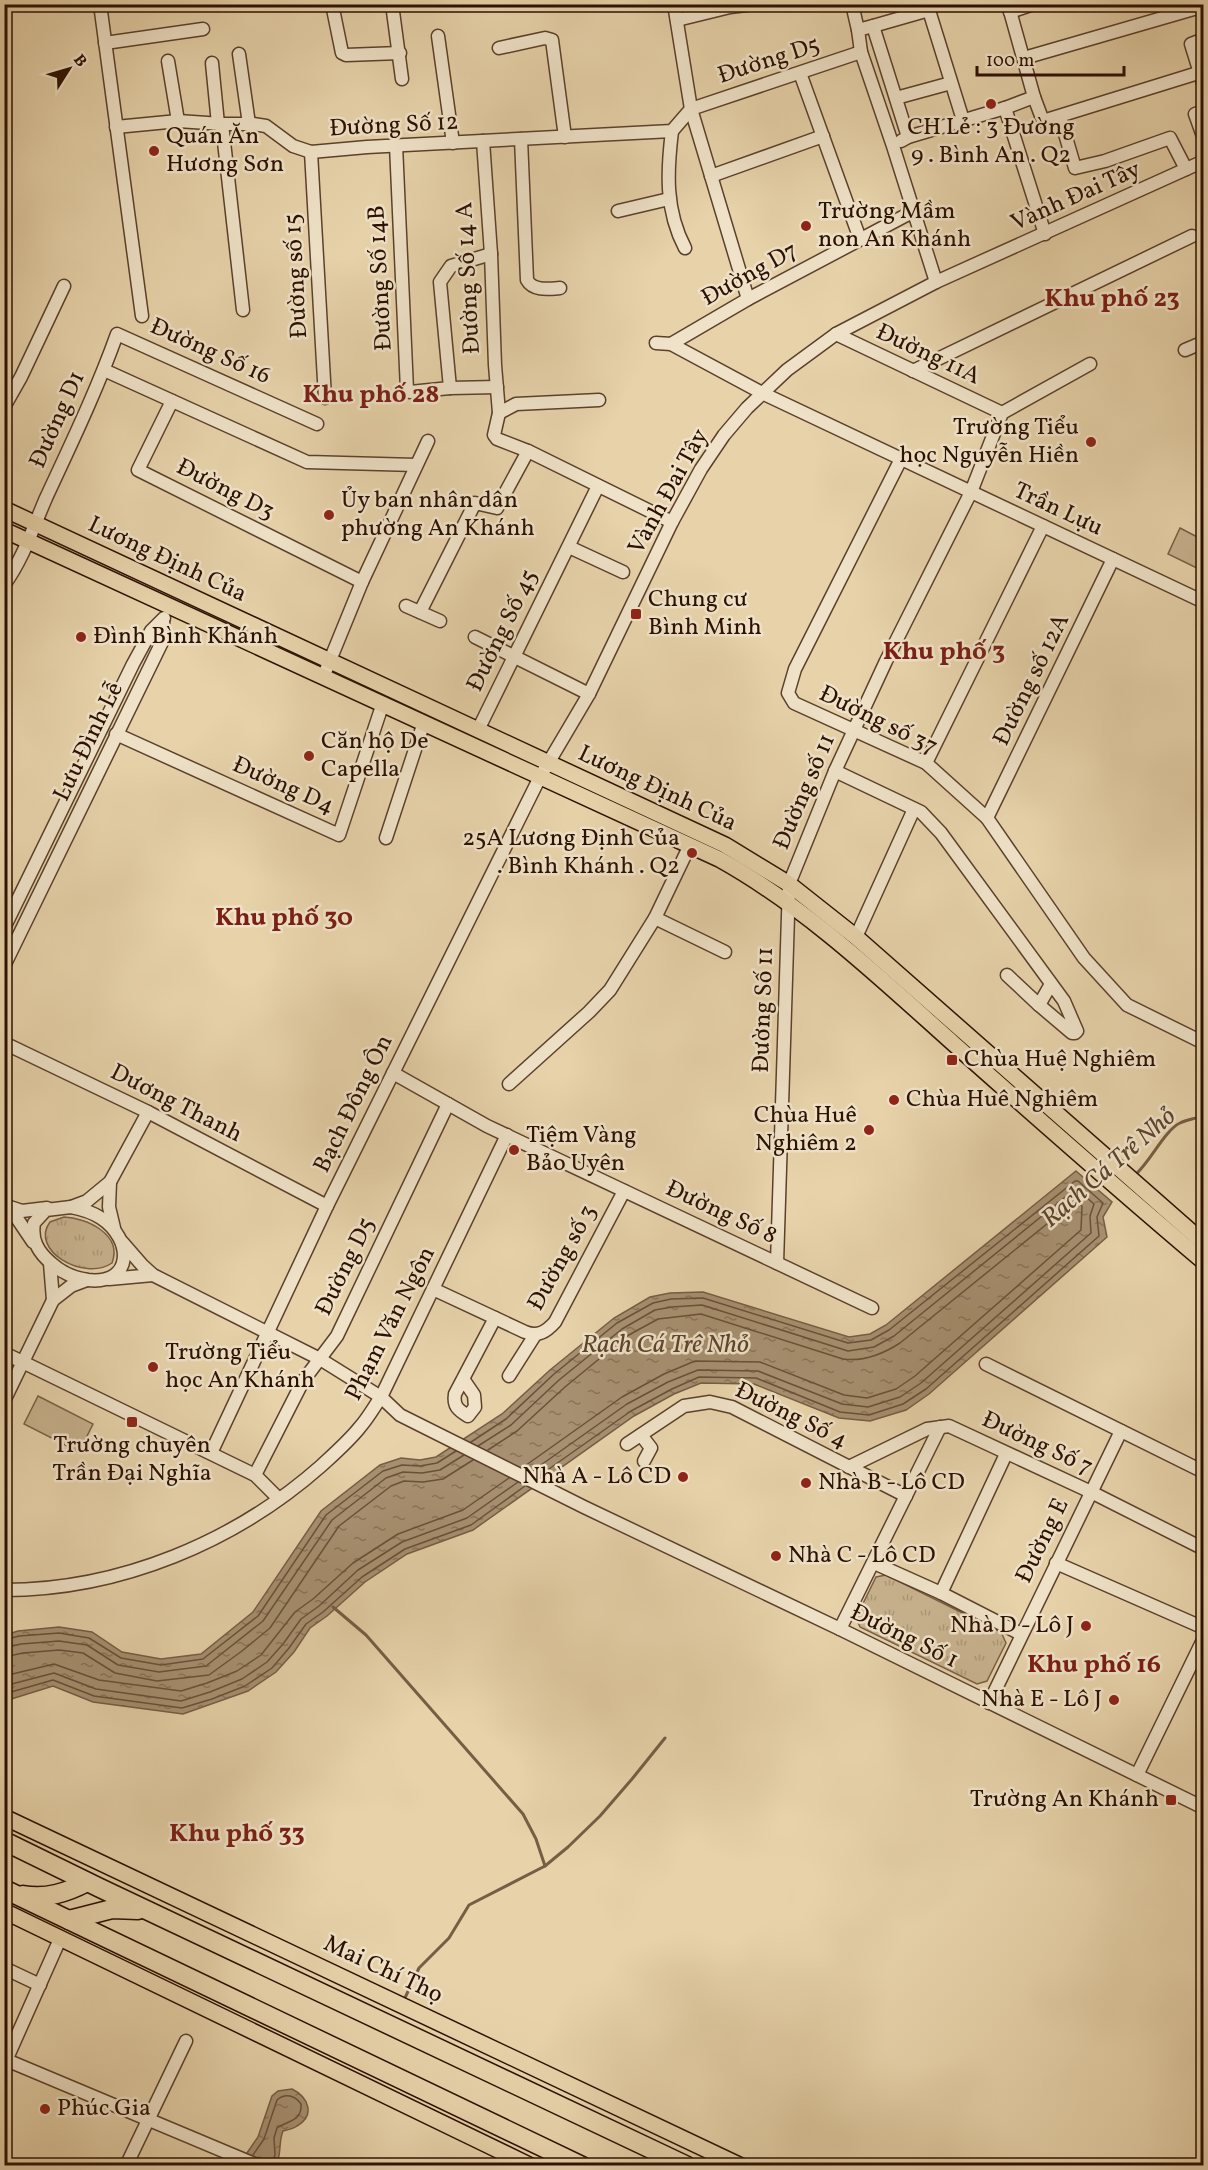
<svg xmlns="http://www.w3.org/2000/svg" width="1208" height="2170" viewBox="0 0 1208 2170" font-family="Vollkorn,serif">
  <defs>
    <pattern id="grass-tufts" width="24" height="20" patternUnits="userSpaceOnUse" patternTransform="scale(1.5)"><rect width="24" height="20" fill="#c7b18d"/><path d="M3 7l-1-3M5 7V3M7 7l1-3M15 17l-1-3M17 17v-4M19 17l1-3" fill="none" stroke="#ab9778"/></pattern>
    <pattern id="water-ripples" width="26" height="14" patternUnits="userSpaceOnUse" patternTransform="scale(1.5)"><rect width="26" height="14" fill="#a79071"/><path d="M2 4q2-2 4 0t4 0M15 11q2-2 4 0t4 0" fill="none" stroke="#88745a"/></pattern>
  </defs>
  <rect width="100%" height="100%" fill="#e7d2aa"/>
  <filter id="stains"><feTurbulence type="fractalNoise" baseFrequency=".00333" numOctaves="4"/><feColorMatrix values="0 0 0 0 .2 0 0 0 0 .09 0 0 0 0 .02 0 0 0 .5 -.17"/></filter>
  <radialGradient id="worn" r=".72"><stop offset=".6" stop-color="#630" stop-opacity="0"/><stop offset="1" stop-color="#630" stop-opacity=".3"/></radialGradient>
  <g fill="url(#grass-tufts)" stroke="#7a6047" stroke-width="1.5">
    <path d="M 64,1217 C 86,1218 123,1234 112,1263 C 84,1282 29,1250 50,1222 Z"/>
    <polygon points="886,1575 1001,1632 1006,1643 987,1681 977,1684 860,1627 856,1618 876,1577"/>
  </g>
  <g fill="#c7b18d" stroke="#7a6047" stroke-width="1.5">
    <polygon points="1180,528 1203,540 1203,571 1168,554"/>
    <polygon points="38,1396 93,1424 79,1452 24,1424"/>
  </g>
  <g fill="url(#water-ripples)" stroke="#765d44" stroke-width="1.5">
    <polygon points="1076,1171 1112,1202 1103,1217 1107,1237 929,1394 906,1410 870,1421 839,1418 754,1384 701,1383 674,1394 634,1416 473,1530 407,1554 365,1582 327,1616 310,1628 294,1652 276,1672 248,1691 183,1714 93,1702 53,1686 5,1701 5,1635 18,1631 59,1627 92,1632 122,1652 161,1659 201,1654 253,1612 321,1511 380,1465 401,1458 420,1460 436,1457 502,1414 550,1370 614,1318 650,1297 670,1293 703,1292 849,1337 870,1334 886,1325"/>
    <path d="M 292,2089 C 308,2097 316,2115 297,2126 C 293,2129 287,2130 283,2131 C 278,2143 282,2154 276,2165 L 238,2166 L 258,2137 L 272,2096 L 278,2091 Z"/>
  </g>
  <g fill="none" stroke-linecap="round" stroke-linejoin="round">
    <g stroke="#6a5039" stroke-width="1.5">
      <polyline points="471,1442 506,1419 554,1374 617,1323 653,1303 671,1299 703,1298 848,1343 871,1340 889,1330 1075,1181 1078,1181 1103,1203 1097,1217 1099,1236 926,1389 903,1404 869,1415 840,1412 756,1378 699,1377 672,1389 631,1411 539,1476"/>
      <polyline points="478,1446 511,1425 559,1380 622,1329 655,1310 672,1307 702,1305 848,1351 874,1347 894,1336 1074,1190 1078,1190 1094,1204 1090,1216 1091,1233 921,1383 900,1397 868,1407 842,1404 758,1371 698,1370 668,1382 627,1404 531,1472"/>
      <path d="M 488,1450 L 517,1431 L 565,1387 L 627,1336 L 658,1319 L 701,1314 L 843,1359 C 864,1362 883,1354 900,1343 L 1074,1202 L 1077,1202 L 1082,1206 L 1081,1230 L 915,1376 L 896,1389 L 867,1398 L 844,1395 L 760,1362 L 695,1361 L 664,1374 L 622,1397 L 522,1468"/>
      <polyline points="4,1640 19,1636 59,1633 89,1638 121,1658 161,1665 203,1659 258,1616 326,1515 383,1471 402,1465 420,1466 437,1463 456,1451"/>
      <polyline points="4,1648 21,1644 59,1641 87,1645 118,1665 159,1672 206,1666 263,1621 332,1520 386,1478 403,1472 422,1473 440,1470 464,1455"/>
      <polyline points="4,1657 23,1653 59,1650 83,1653 115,1673 157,1681 209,1675 242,1651 270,1628 339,1526 391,1486 404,1481 423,1482 443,1479 473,1460"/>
      <polyline points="4,1676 54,1664 99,1680 181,1691 207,1683 237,1671 261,1655 295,1612 313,1599 353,1563 398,1534 463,1510 509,1478"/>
      <polyline points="4,1686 54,1673 96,1689 181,1701 210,1692 242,1679 267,1662 283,1644 301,1619 319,1606 358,1570 402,1542 467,1518 518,1482"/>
      <polyline points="4,1694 53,1680 94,1696 182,1708 212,1699 245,1686 272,1668 289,1648 306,1624 323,1612 362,1577 405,1549 471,1525 525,1486"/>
      <path d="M 253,2155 L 264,2139 L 277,2100 C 285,2093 295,2095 301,2104 C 302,2122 288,2120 277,2128 L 274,2138 L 275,2155 L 271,2166"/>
    </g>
    <g stroke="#765d44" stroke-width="3">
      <path d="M 1135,1175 C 1150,1162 1165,1130 1180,1123 C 1188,1119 1196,1119 1204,1115"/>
      <polyline points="333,1607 366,1635 523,1814 536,1839 545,1866"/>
      <polyline points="403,2002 419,1968 449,1938 469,1905 545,1866 568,1847 600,1816 632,1779 665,1738"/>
    </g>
    <g stroke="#5b402b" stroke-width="15">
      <g id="minor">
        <polyline points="100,4 142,316"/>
        <polyline points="332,4 342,53 346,55 400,53"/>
        <polyline points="392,4 402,79"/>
        <polyline points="852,4 858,30 873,26 908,137"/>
        <polyline points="927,4 963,120"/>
        <polyline points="1008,4 1034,97 1043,121 1198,73"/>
        <polyline points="1010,12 1034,4"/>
        <polyline points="677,20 730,7 754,4"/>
        <polyline points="873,26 929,10"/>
        <polyline points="858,30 861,52 893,146 936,282"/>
        <polyline points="438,36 453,143"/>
        <polyline points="1204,39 1191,44 1204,86"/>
        <polyline points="105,43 203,29"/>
        <polyline points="499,48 545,38 552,40 565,137"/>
        <polyline points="239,54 249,124"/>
        <polyline points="1024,58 1204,6"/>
        <polyline points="168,61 178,121"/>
        <polyline points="212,63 218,124"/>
        <polyline points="800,73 860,239"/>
        <polyline points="896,98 951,83"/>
        <polyline points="1005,108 1045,234"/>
        <polyline points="1204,111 1195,114 1204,139"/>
        <polyline points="1060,117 1075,168 1105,161 1170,138 1186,169"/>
        <polyline points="222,124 243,310"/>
        <polyline points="116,127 178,121 222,124 253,124 266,126 293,146 311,152 367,147 672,131 691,109 674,4"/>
        <path d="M 672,131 C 667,172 665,210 685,248"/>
        <path d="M 521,139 L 527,280 C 533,291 548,289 560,288"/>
        <polyline points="483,141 491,254 495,365 499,413 494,435 497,439 528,451 672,522"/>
        <polyline points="901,141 908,137 1005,108 1034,97"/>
        <polyline points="396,145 407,390 410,392 450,388 497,387"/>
        <polyline points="311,152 325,398"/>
        <polyline points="711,176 823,136"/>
        <polyline points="618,211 669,199"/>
        <polyline points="748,299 691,109 861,52"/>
        <polyline points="836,334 1002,413"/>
        <polyline points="656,343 671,344 764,394 1204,602"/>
        <polyline points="671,344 748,299 914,211"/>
        <polyline points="1185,350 1204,342"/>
        <polyline points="104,370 307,462 416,465"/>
        <polyline points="913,371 1192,236"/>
        <polyline points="450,388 440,282 451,266 491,254"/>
        <polyline points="172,401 138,470 362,582"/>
        <polyline points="4,407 21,377 64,286"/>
        <polyline points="499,413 516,404 599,400"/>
        <polyline points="901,459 795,669 788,693 794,703 926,763 987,818 1084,958 1127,1005 1204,1043"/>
        <polyline points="569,547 623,572"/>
        <path d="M 4,585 C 23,559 33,528 46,498 C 71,444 97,390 117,334 L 317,424"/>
        <polyline points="406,606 440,621"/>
        <polyline points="420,612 475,503 497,508 528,451"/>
        <polyline points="475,637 589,694"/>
        <polyline points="324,675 362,582 428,441"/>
        <polyline points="478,730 598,486"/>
        <polyline points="116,734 339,835 383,703"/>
        <polyline points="926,763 1043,526"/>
        <polyline points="835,771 921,812 941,833 1064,1001 1077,1031 1075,1033 1072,1033 1039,1005 1051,984"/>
        <polyline points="987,818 1113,559"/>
        <polyline points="386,838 424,722"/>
        <polyline points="655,918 725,952"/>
        <polyline points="4,928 133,664 151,631 164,618"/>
        <polyline points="856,937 914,809"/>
        <polyline points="4,966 164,638 163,621"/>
        <polyline points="1007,975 1039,1005"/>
        <polyline points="4,1043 148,1112 327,1206"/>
        <polyline points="393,1073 487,1126 872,1308"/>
        <polyline points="509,1084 589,1012 610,990 655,918 690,845"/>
        <polyline points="110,1182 109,1207 114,1228"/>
        <polyline points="4,1205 22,1211 47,1208"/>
        <path d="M 71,1207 C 81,1209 92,1212 101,1218 C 133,1239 134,1285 88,1280 C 73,1278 62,1273 51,1263 C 38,1252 31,1240 34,1223 L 46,1210 Z"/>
        <polyline points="71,1207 87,1201 110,1182 148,1112"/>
        <polyline points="10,1208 33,1242"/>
        <polyline points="122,1242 142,1265 153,1275 320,1359 381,1397 400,1415 584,1507 840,1629 1204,1808"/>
        <polyline points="50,1263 53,1300"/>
        <polyline points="777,1263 789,884 835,771 886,661 971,492 1002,413 1090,364"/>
        <polyline points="109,1279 153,1275"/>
        <path d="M 433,1289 L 525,1332 C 538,1337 546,1332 555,1322 L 624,1191"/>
        <polyline points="4,1353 255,1475 279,1499"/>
        <polyline points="986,1364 1204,1472"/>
        <polyline points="509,1376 535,1335"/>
        <path d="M 463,1379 L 474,1395 L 475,1407 L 468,1416 C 458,1410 453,1406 455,1394 L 495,1318"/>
        <polyline points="4,1401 53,1300 71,1286 87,1280"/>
        <polyline points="641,1435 651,1448 644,1461"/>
        <polyline points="627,1444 684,1406 710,1402 732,1407 906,1496"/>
        <polyline points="211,1453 327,1206 540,777 589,694 672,522 701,469 724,435 747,408 787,370 836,334 936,282 1204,161"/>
        <polyline points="849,1467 927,1429 949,1426 1091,1492 1204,1549"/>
        <polyline points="255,1475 303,1381 337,1336 448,1104"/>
        <polyline points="874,1563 941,1593 1021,1634"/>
        <polyline points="1056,1563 1204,1628"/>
        <path d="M 4,1590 C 120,1590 235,1542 321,1466 C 334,1454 349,1441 360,1427 C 368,1418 374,1407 381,1397 L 507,1135"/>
        <polyline points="941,1593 1006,1454"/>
        <polyline points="840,1629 940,1427"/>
        <polyline points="989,1703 1121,1431"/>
        <polyline points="1137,1775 1204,1638"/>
        <polyline points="4,1968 40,1985"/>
        <polyline points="4,2059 259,2166"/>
        <polyline points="4,2065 60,1939"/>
        <polyline points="126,2166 186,2041"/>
      </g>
    </g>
    <g stroke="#2c1001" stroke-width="18">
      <g id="major">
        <polyline points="4,509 725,845 789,884 856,937 1204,1243"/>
        <path d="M 4,530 L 719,859 C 807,908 879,977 954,1044 C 1036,1117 1119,1190 1204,1262"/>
        <polyline points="4,1817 741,2166"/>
        <polyline points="4,1911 531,2166"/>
      </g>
    </g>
    <g stroke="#2c1001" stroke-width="21">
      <g id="highway">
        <polyline points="4,1841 100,1888 687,2166"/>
        <polyline points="4,1889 582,2166"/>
        <path d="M 23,1895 C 46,1899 66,1893 87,1882"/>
        <polyline points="69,1920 112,1909 138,1910"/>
      </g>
    </g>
    <use href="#minor" stroke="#efe2c8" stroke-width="12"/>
    <use href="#major" stroke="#e7d2aa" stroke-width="15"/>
    <use href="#highway" stroke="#e7d2aa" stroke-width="18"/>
  </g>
  <g fill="#8f2418" stroke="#efe2c8" stroke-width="2">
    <circle cx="991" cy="104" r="6"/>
    <circle cx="154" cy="151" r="6"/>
    <circle cx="806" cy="226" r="6"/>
    <circle cx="1091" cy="442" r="6"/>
    <circle cx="329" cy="515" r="6"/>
    <rect x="630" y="608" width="12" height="12" rx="3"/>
    <circle cx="81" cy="637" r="6"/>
    <circle cx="309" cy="756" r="6"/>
    <circle cx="692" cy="853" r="6"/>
    <rect x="946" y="1054" width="12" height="12" rx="3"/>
    <circle cx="894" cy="1100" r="6"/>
    <circle cx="869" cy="1130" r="6"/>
    <circle cx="514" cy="1150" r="6"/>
    <circle cx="153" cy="1367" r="6"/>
    <rect x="126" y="1416" width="12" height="12" rx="3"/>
    <circle cx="683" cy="1477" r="6"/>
    <circle cx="806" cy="1483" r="6"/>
    <circle cx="776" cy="1556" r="6"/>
    <circle cx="1086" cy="1626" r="6"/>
    <circle cx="1114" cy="1700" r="6"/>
    <rect x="1165" y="1794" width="12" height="12" rx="3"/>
    <circle cx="45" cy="2109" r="6"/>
  </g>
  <g text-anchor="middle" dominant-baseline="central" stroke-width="5" stroke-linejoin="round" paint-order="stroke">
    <g font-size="24" fill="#2c1001" stroke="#efe2c8">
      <text transform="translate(769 61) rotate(-18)">Đường D5</text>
      <text transform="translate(394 126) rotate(-3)">Đường Số 12</text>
      <text transform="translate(1076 197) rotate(-24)">Vành Đai Tây</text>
      <text transform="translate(750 275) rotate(-29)">Đường D7</text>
      <text transform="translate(297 276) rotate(-93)">Đường số 15</text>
      <text transform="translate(381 278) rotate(-93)">Đường Số 14B</text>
      <text transform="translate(469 278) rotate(-93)">Đường Số 14 A</text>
      <text transform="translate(210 352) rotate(24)">Đường Số 16</text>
      <text transform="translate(928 355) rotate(25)">Đường 11A</text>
      <text transform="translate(58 420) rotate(-66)">Đường D1</text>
      <text transform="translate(225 490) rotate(27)">Đường D3</text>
      <text transform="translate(669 492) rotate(-61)">Vành Đai Tây</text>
      <text transform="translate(1058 510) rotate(25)">Trần Lựu</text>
      <text transform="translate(167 560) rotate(25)">Lương Định Của</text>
      <text transform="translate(503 631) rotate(-64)">Đường Số 45</text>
      <text transform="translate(1032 680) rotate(-64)">Đường số 12A</text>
      <text transform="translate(878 721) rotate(26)">Đường số 37</text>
      <text transform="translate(89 742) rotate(-64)">Lưu Đình Lễ</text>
      <text transform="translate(283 786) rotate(24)">Đường D4</text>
      <text transform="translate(657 789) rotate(25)">Lương Định Của</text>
      <text transform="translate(805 792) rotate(-67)">Đường số 11</text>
      <text transform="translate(764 1010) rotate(-88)">Đường Số 11</text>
      <text transform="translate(176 1104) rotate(27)">Dương Thanh</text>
      <text transform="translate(354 1104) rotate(-64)">Bạch Đông Ôn</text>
      <text transform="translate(721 1213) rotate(25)">Đường Số 8</text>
      <text transform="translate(563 1258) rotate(-61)">Đường số 3</text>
      <text transform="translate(346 1267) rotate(-64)">Đường D5</text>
      <text transform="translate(391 1324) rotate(-63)">Phạm Văn Ngôn</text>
      <text transform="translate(791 1416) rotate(26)">Đường Số 4</text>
      <text transform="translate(1037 1444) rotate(25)">Đường Số 7</text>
      <text transform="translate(1043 1541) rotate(-64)">Đường E</text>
      <text transform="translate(904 1637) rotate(26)">Đường Số 1</text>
      <text transform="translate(383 1970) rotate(25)">Mai Chí Thọ</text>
    </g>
    <g font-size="24" fill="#2c1001" stroke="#efe2c8" text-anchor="start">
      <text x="991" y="128" text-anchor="middle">CH Lẻ : 3 Đường<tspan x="991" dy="28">9 . Bình An . Q2</tspan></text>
      <text x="166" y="137">Quán Ăn<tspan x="166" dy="28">Hương Sơn</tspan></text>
      <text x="818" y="212">Trường Mầm<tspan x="818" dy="28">non An Khánh</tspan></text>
      <text x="1079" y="428" text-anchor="end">Trường Tiểu<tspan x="1079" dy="28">học Nguyễn Hiền</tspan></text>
      <text x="341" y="501">Ủy ban nhân dân<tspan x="341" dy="28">phường An Khánh</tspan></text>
      <text x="648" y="600">Chung cư<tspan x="648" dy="28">Bình Minh</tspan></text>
      <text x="93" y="637">Đình Bình Khánh</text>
      <text x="321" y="742">Căn hộ De<tspan x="321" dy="28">Capella</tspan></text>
      <text x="680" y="839" text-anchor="end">25A Lương Định Của<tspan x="680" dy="28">. Bình Khánh . Q2</tspan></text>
      <text x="964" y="1060">Chùa Huệ Nghiêm</text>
      <text x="906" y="1100">Chùa Huê Nghiêm</text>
      <text x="857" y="1116" text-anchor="end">Chùa Huê<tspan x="857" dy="28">Nghiêm 2</tspan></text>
      <text x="526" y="1136">Tiệm Vàng<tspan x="526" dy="28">Bảo Uyên</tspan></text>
      <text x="165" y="1353">Trường Tiểu<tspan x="165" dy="28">học An Khánh</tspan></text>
      <text x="132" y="1446" text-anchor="middle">Trường chuyên<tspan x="132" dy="28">Trần Đại Nghĩa</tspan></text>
      <text x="671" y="1477" text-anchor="end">Nhà A - Lô CD</text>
      <text x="818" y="1483">Nhà B - Lô CD</text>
      <text x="788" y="1556">Nhà C - Lô CD</text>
      <text x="1074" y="1626" text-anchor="end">Nhà D - Lô J</text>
      <text x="1102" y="1700" text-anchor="end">Nhà E - Lô J</text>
      <text x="1159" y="1800" text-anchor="end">Trường An Khánh</text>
      <text x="57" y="2109">Phúc Gia</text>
    </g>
    <g font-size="26" font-weight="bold" fill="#7a1f14" stroke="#efe2c8">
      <text x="1112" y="299">Khu phố 23</text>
      <text x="371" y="395">Khu phố 28</text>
      <text x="944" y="652">Khu phố 3</text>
      <text x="284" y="918">Khu phố 30</text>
      <text x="1094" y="1665">Khu phố 16</text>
      <text x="237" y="1834">Khu phố 33</text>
    </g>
    <g font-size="26" font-style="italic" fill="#5d432e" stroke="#efe2c8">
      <text transform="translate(1109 1168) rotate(-41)">Rạch Cá Trê Nhỏ</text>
      <text x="665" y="1345">Rạch Cá Trê Nhỏ</text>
    </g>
  </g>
  <rect width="1208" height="2170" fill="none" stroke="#e7d2aa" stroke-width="24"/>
  <rect x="6" y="6" width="1196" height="2158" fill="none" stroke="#2c1001" stroke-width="3"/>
  <rect x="12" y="12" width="1184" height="2146" fill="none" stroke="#2c1001" stroke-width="1.5"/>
  <g transform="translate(69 69) rotate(53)" stroke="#efe2c8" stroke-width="4.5" paint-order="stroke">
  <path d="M0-4.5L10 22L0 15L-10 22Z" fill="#2c1001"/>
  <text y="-9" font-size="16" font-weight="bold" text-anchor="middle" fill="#2c1001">B</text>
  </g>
  <path d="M977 66v9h147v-9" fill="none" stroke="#2c1001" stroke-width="3"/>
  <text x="986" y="66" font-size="18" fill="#2c1001" stroke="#efe2c8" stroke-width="4.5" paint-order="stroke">100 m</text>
  <rect width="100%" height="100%" filter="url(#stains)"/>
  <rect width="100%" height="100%" fill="url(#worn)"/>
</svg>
